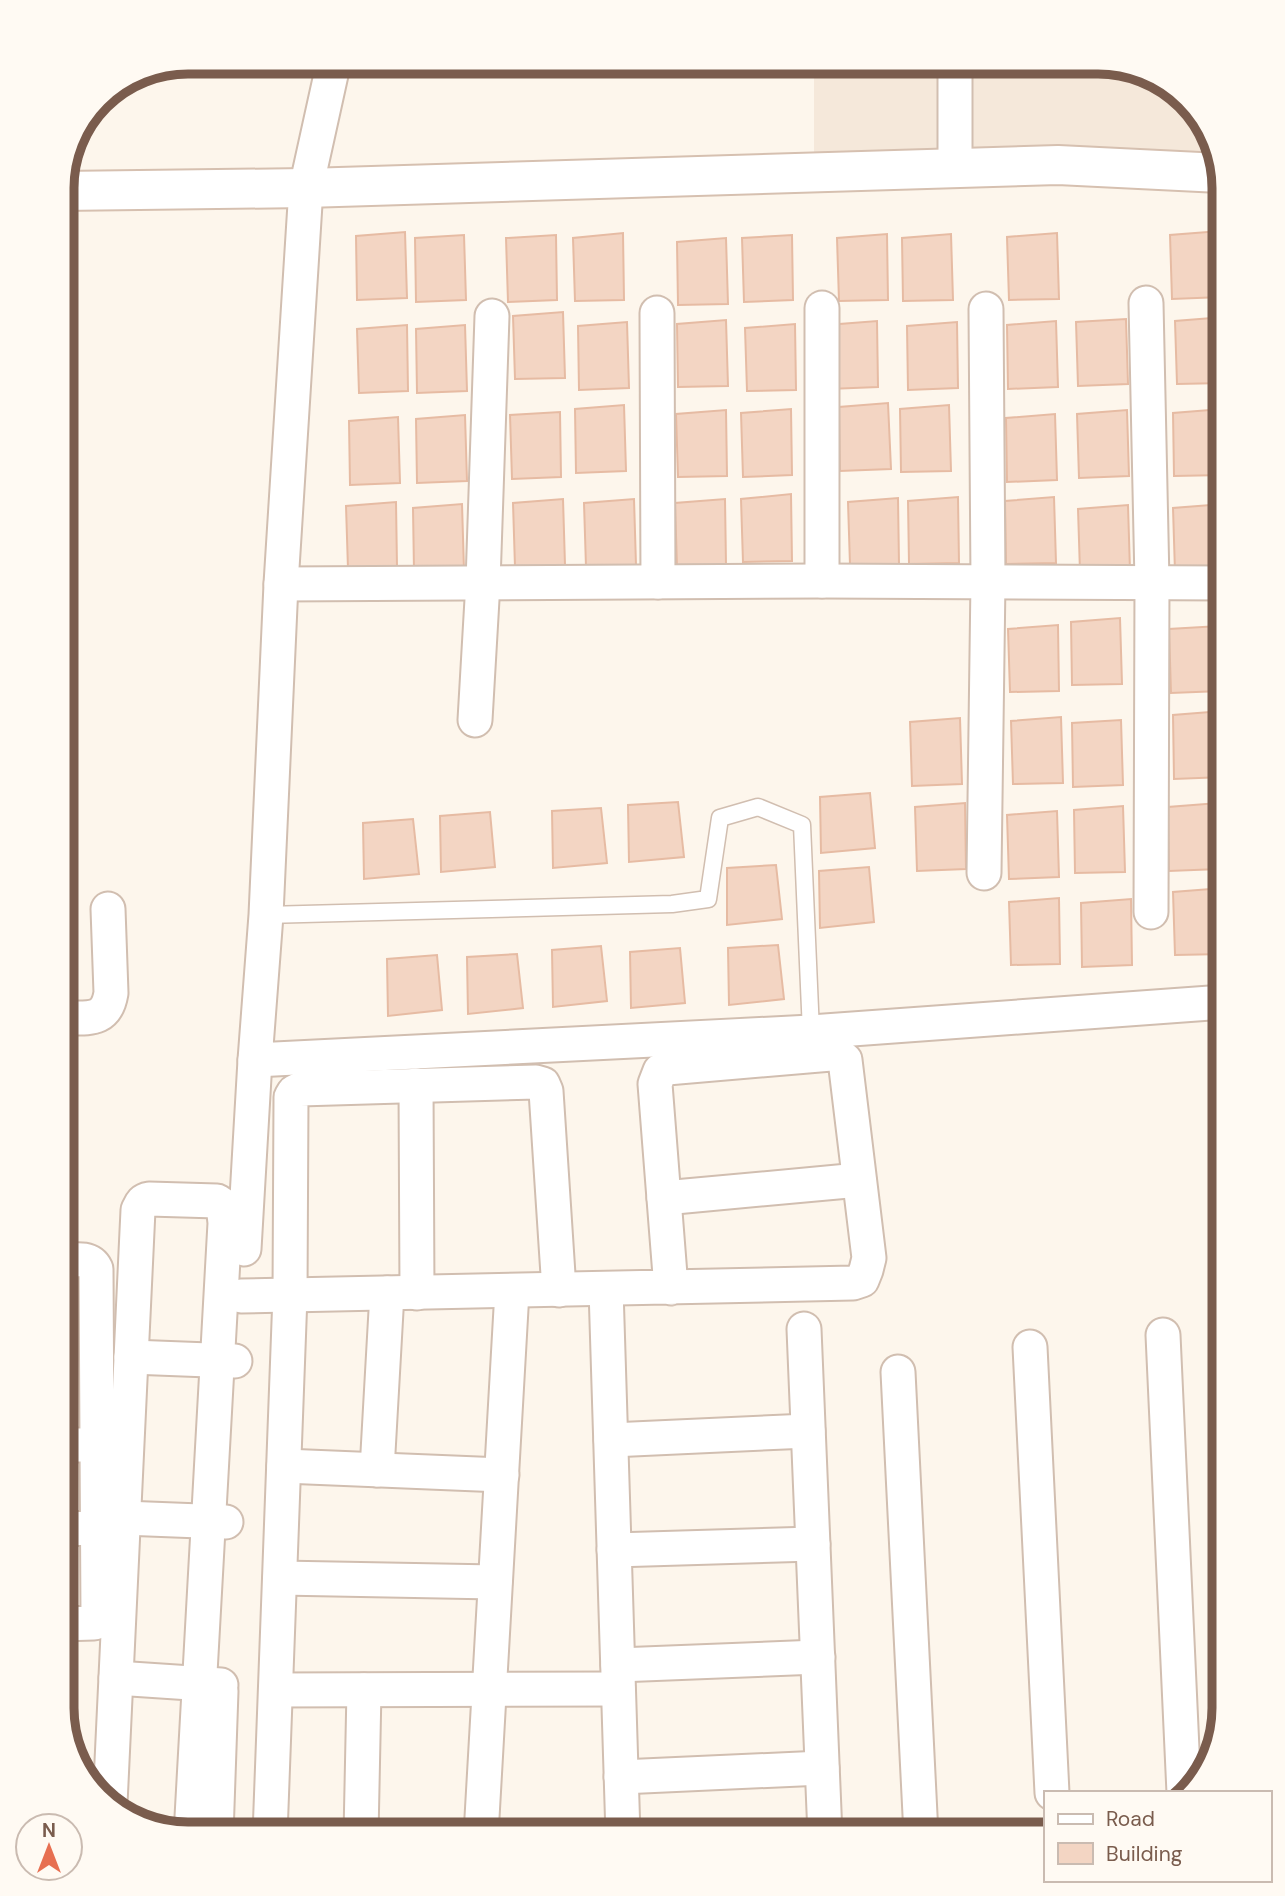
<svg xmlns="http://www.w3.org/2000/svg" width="1285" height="1896" viewBox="0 0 1285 1896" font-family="'DM Sans',sans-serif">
  <rect width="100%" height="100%" fill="#fdf6ec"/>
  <polygon fill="#f5e8da" points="814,61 1106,62 1161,78 1207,125 1222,182 814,191"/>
  <g fill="#f3d5c3" stroke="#e6bba3" stroke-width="2">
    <polygon points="1220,231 1222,297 1172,299 1170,235"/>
    <polygon points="405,232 407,298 357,300 356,236"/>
    <polygon points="623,233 624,300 575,301 573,238"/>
    <polygon points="1057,233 1059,299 1009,300 1007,237"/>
    <polygon points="887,234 888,300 839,301 837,238"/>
    <polygon points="951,234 953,300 903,301 902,238"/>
    <polygon points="464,235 466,300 416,302 415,238"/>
    <polygon points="556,235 557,300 508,302 506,238"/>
    <polygon points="792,235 793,300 744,302 742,238"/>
    <polygon points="726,238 728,304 678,305 677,242"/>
    <polygon points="563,312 565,378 515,379 513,316"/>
    <polygon points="1224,317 1224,383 1177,384 1175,321"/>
    <polygon points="1126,319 1128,384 1078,386 1076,322"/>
    <polygon points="726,320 728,386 678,387 677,324"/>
    <polygon points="877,321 878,387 829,389 827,325"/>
    <polygon points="1056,321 1058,387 1008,389 1007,325"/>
    <polygon points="627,322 629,388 579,390 578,326"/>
    <polygon points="957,322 958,388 908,390 907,326"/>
    <polygon points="795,324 796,390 747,391 745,328"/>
    <polygon points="407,325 408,391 359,393 357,329"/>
    <polygon points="465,325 467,391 417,393 416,329"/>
    <polygon points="888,403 891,469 840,471 839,407"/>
    <polygon points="624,405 626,471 576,473 575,409"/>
    <polygon points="949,405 951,471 901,472 900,409"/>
    <polygon points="791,409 792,475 743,477 741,413"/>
    <polygon points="1222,409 1224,475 1174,476 1173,413"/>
    <polygon points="726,410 727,476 678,477 676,414"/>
    <polygon points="1127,410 1129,476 1079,478 1077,414"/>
    <polygon points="560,412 561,477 512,479 510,415"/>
    <polygon points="1055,414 1057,480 1007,482 1006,418"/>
    <polygon points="465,415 467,481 417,483 416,419"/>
    <polygon points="398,417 400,483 350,485 349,421"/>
    <polygon points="791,494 792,561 743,562 741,499"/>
    <polygon points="958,497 959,563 909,564 908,501"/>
    <polygon points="1054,497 1056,563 1006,564 1005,501"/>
    <polygon points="898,498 899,564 850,565 848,502"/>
    <polygon points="563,499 565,565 515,567 513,503"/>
    <polygon points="634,499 636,565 586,567 584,503"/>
    <polygon points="725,499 726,565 677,567 675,503"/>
    <polygon points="396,502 397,567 348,569 346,506"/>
    <polygon points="462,504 464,570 414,571 413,508"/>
    <polygon points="1223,504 1224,570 1175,572 1173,508"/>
    <polygon points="1128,505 1130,571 1080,572 1078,509"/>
    <polygon points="1120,618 1122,684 1072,685 1071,622"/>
    <polygon points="1058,625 1059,691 1010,692 1008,629"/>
    <polygon points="1219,626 1221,691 1171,693 1169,629"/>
    <polygon points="1222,711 1224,777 1174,779 1173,715"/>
    <polygon points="1061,717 1063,783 1013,784 1011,721"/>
    <polygon points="960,718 962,784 912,786 910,722"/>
    <polygon points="1121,720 1123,785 1073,787 1072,723"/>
    <polygon points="870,793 875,848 821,853 820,797"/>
    <polygon points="678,802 684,857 629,862 628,805"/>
    <polygon points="965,803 966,869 917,871 915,807"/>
    <polygon points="1218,803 1219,869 1169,871 1168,807"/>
    <polygon points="1123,806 1125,872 1075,873 1074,810"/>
    <polygon points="601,808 607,863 553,868 552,811"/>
    <polygon points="1057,811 1059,877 1009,879 1007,815"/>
    <polygon points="490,812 495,867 441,872 440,816"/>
    <polygon points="413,819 419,874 364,879 363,823"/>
    <polygon points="776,865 782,919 727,925 727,868"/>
    <polygon points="869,867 874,922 820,928 819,871"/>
    <polygon points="1223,888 1224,954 1175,955 1173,892"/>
    <polygon points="1059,898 1060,964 1011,965 1009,902"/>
    <polygon points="1131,899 1132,965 1082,967 1081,903"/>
    <polygon points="778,945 784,999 729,1005 728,948"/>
    <polygon points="601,946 607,1001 553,1007 552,950"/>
    <polygon points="680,948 685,1003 631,1008 630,952"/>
    <polygon points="517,954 523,1008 468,1014 467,957"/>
    <polygon points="437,955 442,1010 388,1016 387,959"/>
  </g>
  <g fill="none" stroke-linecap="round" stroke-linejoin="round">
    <g stroke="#d1beb0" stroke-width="19">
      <polyline id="lane" points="266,915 672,904 708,899 720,818 758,807 802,825 811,1032"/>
    </g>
    <g stroke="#d1beb0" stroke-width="37">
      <g id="street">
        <polyline points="334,61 306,188 281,584 266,915 255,1060 811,1032 1224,1002"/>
        <polyline points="955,61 955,168"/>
        <polyline points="1146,303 1152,582 1151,912"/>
        <polyline points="822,308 822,581"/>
        <polyline points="657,313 658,582"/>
        <polyline points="281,584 822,581 1224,583"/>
        <polyline points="475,720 483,582 492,316"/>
        <polyline points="984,873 988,581 986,309"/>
        <path d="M 61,1018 C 86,1017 106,1024 111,993 L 108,909"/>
        <polyline points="416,1085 417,1293"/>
        <polyline points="664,1198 859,1180"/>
        <polyline points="244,1249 255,1060"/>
        <polyline points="606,1289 623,1835"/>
        <polyline points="241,1296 853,1283 862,1280 866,1270 869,1258 845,1060 840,1056 831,1054 667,1068 660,1071 655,1084 671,1288"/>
        <polyline points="804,1329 825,1835"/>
        <polyline points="1163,1335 1184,1793"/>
        <polyline points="1030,1347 1052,1793"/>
        <polyline points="131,1357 235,1361"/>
        <polyline points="898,1372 921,1835"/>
        <polyline points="611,1440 808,1431"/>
        <polyline points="61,1445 97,1445"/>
        <polyline points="284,1466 502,1475"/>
        <polyline points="377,1470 387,1293"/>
        <polyline points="123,1518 226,1522"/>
        <polyline points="61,1529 97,1528"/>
        <polyline points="614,1550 813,1544"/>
        <polyline points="280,1578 495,1582"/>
        <path d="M 61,1624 L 94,1623 L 98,1617 L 96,1269 C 90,1256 74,1260 61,1261"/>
        <polyline points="618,1665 818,1657"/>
        <polyline points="116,1678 221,1685"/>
        <polyline points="276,1690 618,1689"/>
        <polyline points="621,1777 822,1768"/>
        <path d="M 110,1804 L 138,1210 C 141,1204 142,1200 149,1199 L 217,1201 L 223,1205 L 225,1223 L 191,1835"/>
        <polyline points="216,1835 221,1691"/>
        <polyline points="270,1835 290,1295 291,1097 294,1092 300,1089 536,1082 543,1084 546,1091 559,1290"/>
        <polyline points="361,1835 364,1690"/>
        <polyline points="481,1835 512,1291"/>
      </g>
    </g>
    <g stroke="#d6c0b0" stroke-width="42">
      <polyline id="secondary" points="61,191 306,188 1058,165 1220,173"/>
    </g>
    <use href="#lane" stroke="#fff" stroke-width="16"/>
    <use href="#street" stroke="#fff" stroke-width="33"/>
    <use href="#secondary" stroke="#fff" stroke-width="38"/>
  </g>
  <path d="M0 0H1285V1896H0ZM188 74H1098A114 114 0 0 1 1212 188V1708A114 114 0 0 1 1098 1822H188A114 114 0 0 1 74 1708V188A114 114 0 0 1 188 74Z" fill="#fffaf3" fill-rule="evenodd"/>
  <path fill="none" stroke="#7a5c4d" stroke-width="9" d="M188 74H1098A114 114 0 0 1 1212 188V1708A114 114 0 0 1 1098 1822H188A114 114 0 0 1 74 1708V188A114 114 0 0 1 188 74Z"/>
  <rect x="1044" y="1791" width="228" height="91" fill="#fffaf3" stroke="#cabbb1" stroke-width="2"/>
  <rect x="1058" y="1814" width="35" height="10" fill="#ffffff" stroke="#cabbb1" stroke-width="2"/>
  <text x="1106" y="1826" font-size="21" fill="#7a5c4d">Road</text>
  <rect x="1058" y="1843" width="35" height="21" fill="#f3d5c3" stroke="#cabbb1" stroke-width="2"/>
  <text x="1106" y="1861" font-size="21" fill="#7a5c4d">Building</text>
  <g transform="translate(49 1847)"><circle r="33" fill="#fffaf3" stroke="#cabbb1" stroke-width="2"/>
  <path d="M0-5L12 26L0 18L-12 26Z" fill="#e76f51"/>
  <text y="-10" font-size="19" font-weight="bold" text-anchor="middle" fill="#7a5c4d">N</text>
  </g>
</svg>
